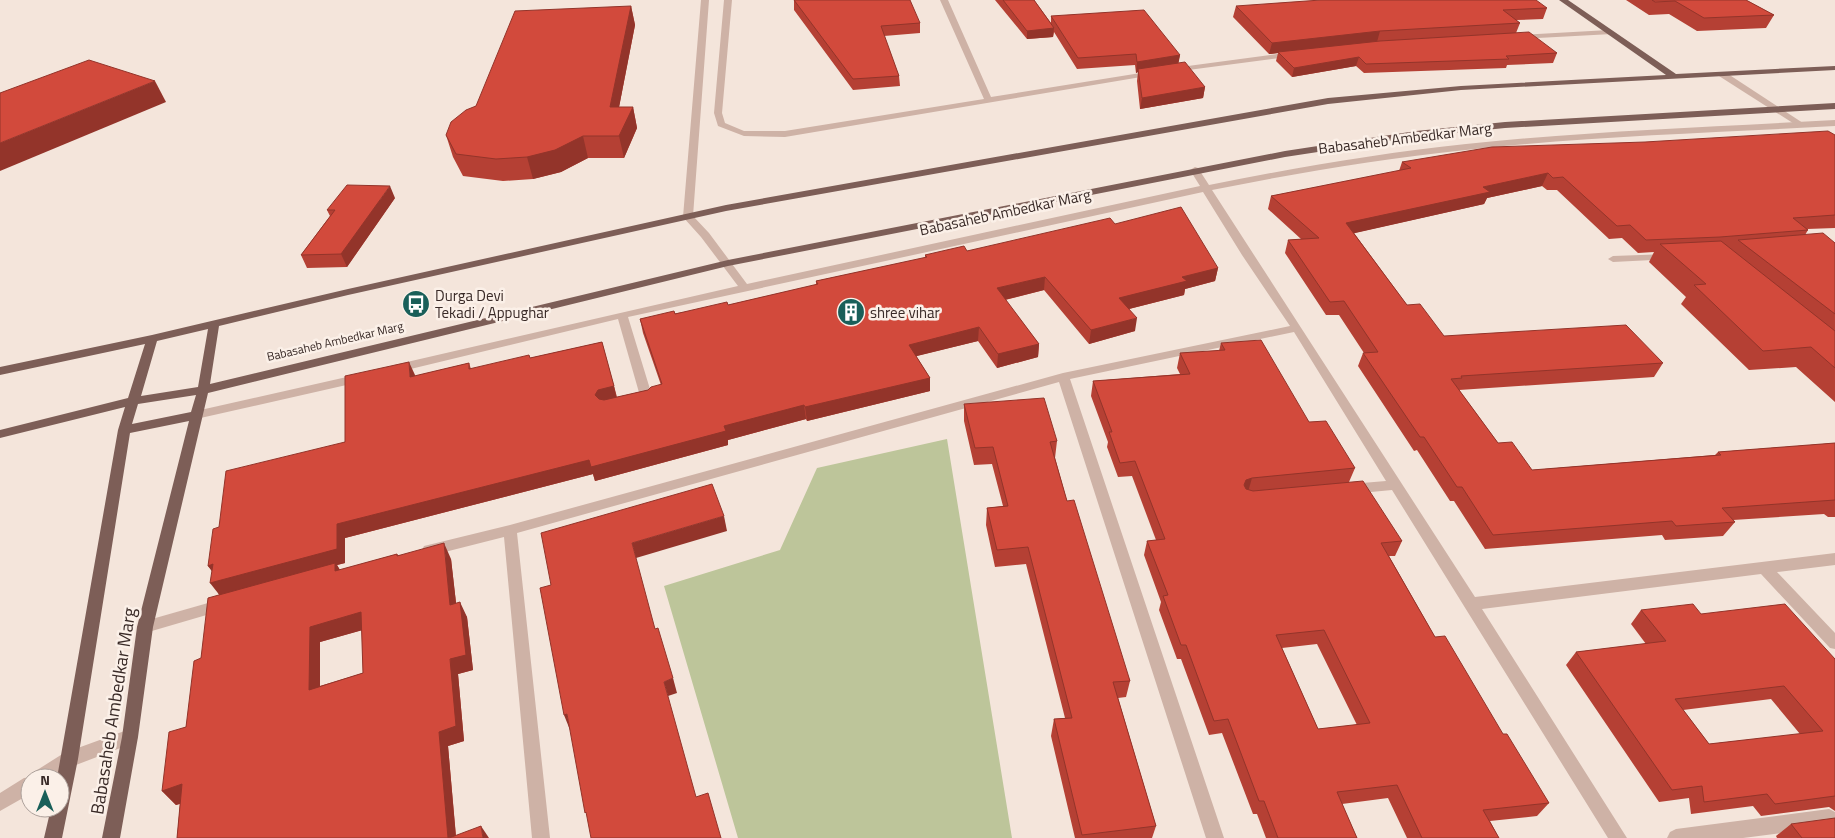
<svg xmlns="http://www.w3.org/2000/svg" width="1835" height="838" viewBox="0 0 1835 838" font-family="'Titillium Web',sans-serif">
  <rect width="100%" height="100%" fill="#f4e5db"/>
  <polygon fill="#bdc59a" points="947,439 1012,838 738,838 664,586 780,550 817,468"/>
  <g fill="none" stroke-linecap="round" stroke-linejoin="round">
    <polygon fill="#ceb2a6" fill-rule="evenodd" points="1719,72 1725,72 1806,125 1799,127 1719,76"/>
    <g fill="#ceb2a6" fill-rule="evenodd">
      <path d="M 701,0 L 709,0 L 693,216 L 709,233 L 747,284 L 1200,186 L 1190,170 L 1195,167 L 1198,168 L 1209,185 C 1294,168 1380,153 1466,144 C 1589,131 1712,127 1835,120 L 1835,126 C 1712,133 1588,136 1466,150 C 1380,159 1296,173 1212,190 L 1475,597 L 1835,553 L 1835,565 L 1777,572 L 1835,633 L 1835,649 L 1830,648 L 1761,574 L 1482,609 L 1627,838 L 1608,838 L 1392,490 L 1350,494 L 1345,492 L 1343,489 L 1345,486 L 1350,484 L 1386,481 L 1294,332 L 1070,379 L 1224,838 L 1206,838 L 1059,382 L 517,533 L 550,838 L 532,838 L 504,537 L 429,556 L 424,554 L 422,550 L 424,546 L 510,525 L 1063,373 L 1290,326 L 1242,255 L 1203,192 L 628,317 L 653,399 L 651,402 L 639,404 L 633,400 L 635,397 L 640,396 L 618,319 L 394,373 L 390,372 L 388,369 L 394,365 L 738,286 L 701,237 L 683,217 Z"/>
      <polygon points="724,0 732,0 722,113 725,123 744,131 785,131 984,99 940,0 948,0 991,97 1153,71 1157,73 1153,75 785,137 744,136 718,126 714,113"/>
      <polygon points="1609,30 1612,30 1612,34 1519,39 1515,37 1519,35"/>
      <polygon points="1292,52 1296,54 1295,56 1173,72 1169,70 1173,68"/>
      <polygon points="1668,254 1672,255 1673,257 1672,259 1613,262 1608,259 1613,256"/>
      <polygon points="360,374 364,375 366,378 364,381 196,419 190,415 196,411"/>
      <polygon points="222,599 227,601 229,605 227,609 145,633 140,631 137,627 140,623 145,621"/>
      <polygon points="130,729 136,732 138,737 136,742 76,765 55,778 30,778 30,794 0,811 0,793 24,778 32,777 34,772 64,753"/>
      <polygon points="1829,809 1835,812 1835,824 1829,827 1743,838 1667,838 1670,832 1676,829"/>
    </g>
    <path fill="#7d5e57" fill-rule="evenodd" d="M 1559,0 L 1568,0 L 1676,74 L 1835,66 L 1835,70 L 1461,90 L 1328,104 L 726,211 L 348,295 L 219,326 L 210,384 L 728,260 L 1285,151 L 1416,131 L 1505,122 L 1835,103 L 1835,109 L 1505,128 L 1416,137 L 1285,157 L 728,266 L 208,393 L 153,627 L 138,737 L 120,838 L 102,838 L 122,737 L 137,627 L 189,421 L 130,433 L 78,759 L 62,838 L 44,838 L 51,808 L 60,808 L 60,778 L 57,778 L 118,430 L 125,407 L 0,438 L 0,430 L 128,398 L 145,344 L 0,375 L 0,367 L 152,335 L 348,289 L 726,205 L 1328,98 L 1461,86 L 1666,75 ZM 208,329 L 198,387 L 141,396 L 157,341 ZM 196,395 L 191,412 L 132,424 L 138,404 Z"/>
  </g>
  <g fill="#b54034" fill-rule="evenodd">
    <polygon points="794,0 920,23 920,33 884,36 899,76 900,86 853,90 794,10"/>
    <polygon points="995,0 1034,0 1051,23 1051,16 1180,55 1178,63 1205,87 1203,98 1140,109 1137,81 1138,72 1136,73 1135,65 1077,69 1054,32 1053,37 1027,39"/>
    <polygon points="1626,0 1746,0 1774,15 1766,28 1697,31 1669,14 1649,15"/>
    <polygon points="631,6 635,25 619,107 633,107 637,128 624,158 588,158 561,172 533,179 503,181 463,176 453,157 446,135 476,106"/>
    <polygon points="1236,6 1547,8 1543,19 1516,20 1520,23 1516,33 1557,53 1553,63 1507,65 1506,68 1364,73 1356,66 1292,77 1276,61 1278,53 1269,54 1233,17"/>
    <polygon points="1835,135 1835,228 1807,229 1808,230 1805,235 1835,243 1835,402 1796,367 1749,370 1681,304 1686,297 1649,262 1654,252 1638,253 1622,238 1609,239 1557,190 1547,190 1542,186 1487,198 1484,204 1354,233 1407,305 1444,336 1663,363 1654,377 1459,390 1498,443 1532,470 1715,455 1718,452 1835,443 1835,517 1828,517 1824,514 1733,520 1735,522 1723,536 1665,540 1662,535 1485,549 1454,501 1450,501 1417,450 1414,451 1358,366 1363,353 1364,353 1339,315 1326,315 1285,253 1288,240 1301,239 1268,209 1271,196 1399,171 1402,162"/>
    <polygon points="395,198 347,267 307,268 301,255 330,216 327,210"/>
    <path d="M 1115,224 L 1218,268 L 1215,281 L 1185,289 L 1184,295 L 1129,309 L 1135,331 L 1089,344 L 1044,290 L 1005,300 L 1039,344 L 1038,357 L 997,368 L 978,341 L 916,356 L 930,378 L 930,391 L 807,421 L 806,419 L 728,440 L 728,445 L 595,481 L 593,474 L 345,538 L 345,563 L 337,565 L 340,570 L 397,554 L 398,555 L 451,559 L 456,603 L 467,617 L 473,670 L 458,674 L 464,741 L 448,746 L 456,836 L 489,838 L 177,838 L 180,804 L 176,805 L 162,791 L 186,727 L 201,658 L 219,595 L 212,571 L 208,566 L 219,527 L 345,442 L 415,376 L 469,363 L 471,369 L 530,358 L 602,342 L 617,397 L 648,390 L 661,385 L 643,333 L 640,319 L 728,305 L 816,285 L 816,281 L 925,258 L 925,255 L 967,251 ZM 362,630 L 363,673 L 320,686 L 320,642 Z"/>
    <path d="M 1221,343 L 1309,422 L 1355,468 L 1349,482 L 1402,541 L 1395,556 L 1389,556 L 1435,637 L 1549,803 L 1537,816 L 1490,821 L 1499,838 L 1407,838 L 1388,798 L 1342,804 L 1357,838 L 1266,838 L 1257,814 L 1253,814 L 1222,733 L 1209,735 L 1181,659 L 1177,659 L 1159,610 L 1161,602 L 1144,555 L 1147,541 L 1156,540 L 1132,476 L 1118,477 L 1107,447 L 1108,442 L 1091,396 L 1093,381 L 1180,374 L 1177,368 L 1180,353 L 1219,351 ZM 1317,644 L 1357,725 L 1318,729 L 1282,648 Z"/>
    <polygon points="964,404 1057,441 1055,458 1067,501 1130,681 1126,697 1118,698 1156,826 1152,838 1075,838 1051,736 1054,719 1065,718 1026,564 995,567 986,525 987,508 1003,506 992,464 974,465 964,421"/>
    <path d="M 1641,610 L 1701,614 L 1835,659 L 1835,811 L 1829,807 L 1761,816 L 1753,806 L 1691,814 L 1689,798 L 1659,802 L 1566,665 L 1576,652 L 1646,644 L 1631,624 ZM 1771,699 L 1800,734 L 1709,744 L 1683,710 Z"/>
    <polygon points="1791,824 1835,838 1777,838 1776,836"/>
  </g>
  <g fill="#93342a">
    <polygon points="631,6 635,25 615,128 610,107"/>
    <polygon points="1054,28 1053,37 1027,39 1027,31"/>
    <polygon points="1380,31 1377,42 1278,52 1278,53 1269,54 1272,43"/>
    <polygon points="1180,55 1178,66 1138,69 1138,72 1136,73 1137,62"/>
    <polygon points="1359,57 1356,66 1292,77 1294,68"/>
    <polygon points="155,81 166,102 0,171 0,143"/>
    <polygon points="1205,87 1203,98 1140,109 1142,98"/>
    <polygon points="633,107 637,128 624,158 619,136"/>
    <polygon points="583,136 588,158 561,172 533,179 527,157"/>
    <polygon points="1548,173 1542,186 1487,198 1484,204 1342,236 1346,223 1483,187"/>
    <polygon points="390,186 395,198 347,267 341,254"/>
    <polygon points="1218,268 1215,281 1185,289 1184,295 1117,312 1119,298 1182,277"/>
    <polygon points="1045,277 1044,290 996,302 997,288"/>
    <polygon points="1137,318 1135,331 1089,344 1091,330"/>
    <polygon points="979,327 978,341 909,358 909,345"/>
    <polygon points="1039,344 1038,357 997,368 998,354"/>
    <polygon points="409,362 415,375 416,391 410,377"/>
    <polygon points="930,378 930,391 807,421 805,407"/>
    <polygon points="614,386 617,400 601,404 595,395 598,390"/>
    <polygon points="804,405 806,419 728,440 728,445 595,481 593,474 345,538 345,563 337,565 345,579 221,597 210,583 337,524"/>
    <polygon points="1252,478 1248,492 1241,494 1246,480"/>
    <polygon points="724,516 727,531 636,558 632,543"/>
    <polygon points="444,543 451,559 458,620 450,605"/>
    <polygon points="213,564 218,579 208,566"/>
    <polygon points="460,602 467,617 473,670 458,674 464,741 448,746 456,838 448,838 439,732"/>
    <polygon points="361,612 370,628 320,642 320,704 309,690 310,627"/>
    <polygon points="673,678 677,693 668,696 664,682"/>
    <polygon points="567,714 570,730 564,715"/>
    <polygon points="182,784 196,798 176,805 162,791"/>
    <polygon points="481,826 489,838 483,838"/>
  </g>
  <g fill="#d24a3c" stroke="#93342a" fill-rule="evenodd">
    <polygon points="794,0 910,0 920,23 881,26 899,76 853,79"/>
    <polygon points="1003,0 1034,0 1054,28 1027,31"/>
    <polygon points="1321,0 1536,0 1547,8 1503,10 1520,23 1380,31 1272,43 1236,6"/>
    <polygon points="1652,0 1746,0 1774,15 1704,18 1675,1 1655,2"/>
    <polygon points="631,6 610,107 633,107 619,136 583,136 555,150 527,157 496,159 456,154 446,135 451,122 466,110 476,106 515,11"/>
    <polygon points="1144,10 1180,55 1137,62 1136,54 1078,58 1051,16"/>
    <polygon points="1529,32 1557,53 1506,56 1509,59 1366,64 1359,57 1294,68 1278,52 1380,41"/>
    <polygon points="89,60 155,81 0,143 0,93"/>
    <polygon points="1185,62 1205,87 1142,98 1138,69"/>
    <polygon points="1828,131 1835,135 1835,215 1793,218 1808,230 1720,237 1646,240 1630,225 1617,226 1563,177 1553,178 1548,173 1483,187 1490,192 1346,223 1407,305 1420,304 1444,336 1626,325 1663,363 1461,376 1462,378 1451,379 1498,443 1512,442 1532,470 1721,455 1718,452 1835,443 1835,500 1722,508 1735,522 1676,526 1672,521 1493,535 1462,487 1457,487 1424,437 1420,437 1363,353 1378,352 1344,301 1330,302 1288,240 1319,238 1271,196 1411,168 1402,162 1492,147 1645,142"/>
    <polygon points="347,185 390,186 341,254 301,255 335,210 327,210"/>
    <polygon points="1181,207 1218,268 1182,277 1187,281 1119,298 1137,318 1091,330 1045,277 997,288 1039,344 998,354 979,327 909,345 930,378 805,407 804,405 724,426 726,431 591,467 589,460 337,524 337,549 210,583 213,564 208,566 213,529 219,527 226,471 345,442 345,376 409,362 410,377 469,363 469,369 529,355 530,358 602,342 614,386 598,390 595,395 599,399 604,400 648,390 651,387 662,384 640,319 674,311 675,314 727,302 728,305 818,284 816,281 927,257 925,255 964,246 967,251 1110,218 1115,224"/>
    <polygon points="1823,233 1835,243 1835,314 1738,240"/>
    <polygon points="1721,241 1835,331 1835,368 1811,347 1763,351 1694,285 1706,284 1660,244"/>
    <path d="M 1261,340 L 1309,422 L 1326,421 L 1355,468 L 1252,478 L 1246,480 L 1244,485 L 1246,489 L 1253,491 L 1363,481 L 1402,541 L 1381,543 L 1435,637 L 1445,636 L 1503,734 L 1507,734 L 1549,803 L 1483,810 L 1499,838 L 1422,838 L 1397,785 L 1337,792 L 1357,838 L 1278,838 L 1264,801 L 1259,801 L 1228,719 L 1214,721 L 1186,645 L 1181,645 L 1163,596 L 1168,595 L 1147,541 L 1165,539 L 1135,461 L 1120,463 L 1109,432 L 1112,432 L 1093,381 L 1190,374 L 1180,353 L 1225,350 L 1221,343 ZM 1324,630 L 1370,723 L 1318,729 L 1276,635 Z"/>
    <polygon points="1044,398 1057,441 1050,442 1067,501 1074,500 1130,681 1113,682 1156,826 1082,835 1054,719 1072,718 1028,547 997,550 987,508 1008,506 993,447 975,448 964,404"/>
    <polygon points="712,484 724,516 632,543 655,629 658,628 673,678 664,682 696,797 708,793 721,838 591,838 586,812 585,813 567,714 564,715 540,588 551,585 541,533"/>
    <path d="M 444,543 L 450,605 L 460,602 L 466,655 L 450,659 L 456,726 L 439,732 L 448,838 L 177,838 L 182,784 L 162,791 L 169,732 L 186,727 L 194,661 L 201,658 L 208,598 L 335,563 L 335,571 L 397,554 L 397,556 ZM 361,612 L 363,673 L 309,690 L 310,627 Z"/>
    <path d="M 1693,604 L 1701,614 L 1785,604 L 1835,659 L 1835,796 L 1775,804 L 1767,794 L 1704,802 L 1702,786 L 1672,790 L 1576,652 L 1666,641 L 1641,610 ZM 1784,686 L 1823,731 L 1709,744 L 1675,699 Z"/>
    <polygon points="1835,818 1835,838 1802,838 1791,824"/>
    <polygon points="481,826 483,838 449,838"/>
  </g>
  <defs>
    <g id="bus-disc" transform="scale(1.4375)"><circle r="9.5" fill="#195f59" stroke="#fbf0e8"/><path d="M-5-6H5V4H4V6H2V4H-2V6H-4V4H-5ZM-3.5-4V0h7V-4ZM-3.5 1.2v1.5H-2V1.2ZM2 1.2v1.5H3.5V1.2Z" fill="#fff"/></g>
    <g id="building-disc" transform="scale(1.4375)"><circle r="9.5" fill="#195f59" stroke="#fbf0e8"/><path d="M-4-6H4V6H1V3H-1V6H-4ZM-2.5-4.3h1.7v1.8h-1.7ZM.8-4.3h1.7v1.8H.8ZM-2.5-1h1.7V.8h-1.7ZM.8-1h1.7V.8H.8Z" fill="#fff"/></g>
  </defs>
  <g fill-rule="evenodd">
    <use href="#bus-disc" x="416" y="304"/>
    <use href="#building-disc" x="851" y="312"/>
  </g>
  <g text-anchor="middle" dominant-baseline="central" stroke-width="5" stroke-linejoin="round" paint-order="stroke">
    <g font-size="12" fill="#392a27" stroke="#fbf0e8">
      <text transform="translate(335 341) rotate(-13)">Babasaheb Ambedkar Marg</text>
    </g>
    <g font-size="15" fill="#392a27" stroke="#fbf0e8">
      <text transform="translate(1405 138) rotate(-7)">Babasaheb Ambedkar Marg</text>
      <text transform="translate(1005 212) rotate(-12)">Babasaheb Ambedkar Marg</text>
    </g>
    <g font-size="15" fill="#392a27" stroke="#fbf0e8" text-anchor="start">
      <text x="435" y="295">Durga Devi<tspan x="435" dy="17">Tekadi / Appughar</tspan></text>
      <text x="870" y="312">shree vihar</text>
    </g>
    <g font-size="18" fill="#392a27" stroke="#fbf0e8">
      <text transform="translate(113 711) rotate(-81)">Babasaheb Ambedkar Marg</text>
    </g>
  </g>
  <g transform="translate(45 793)"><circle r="24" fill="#fbf0e8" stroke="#ada19b"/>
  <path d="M0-4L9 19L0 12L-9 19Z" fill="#195f59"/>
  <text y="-8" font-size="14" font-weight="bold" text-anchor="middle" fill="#392a27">N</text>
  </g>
</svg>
